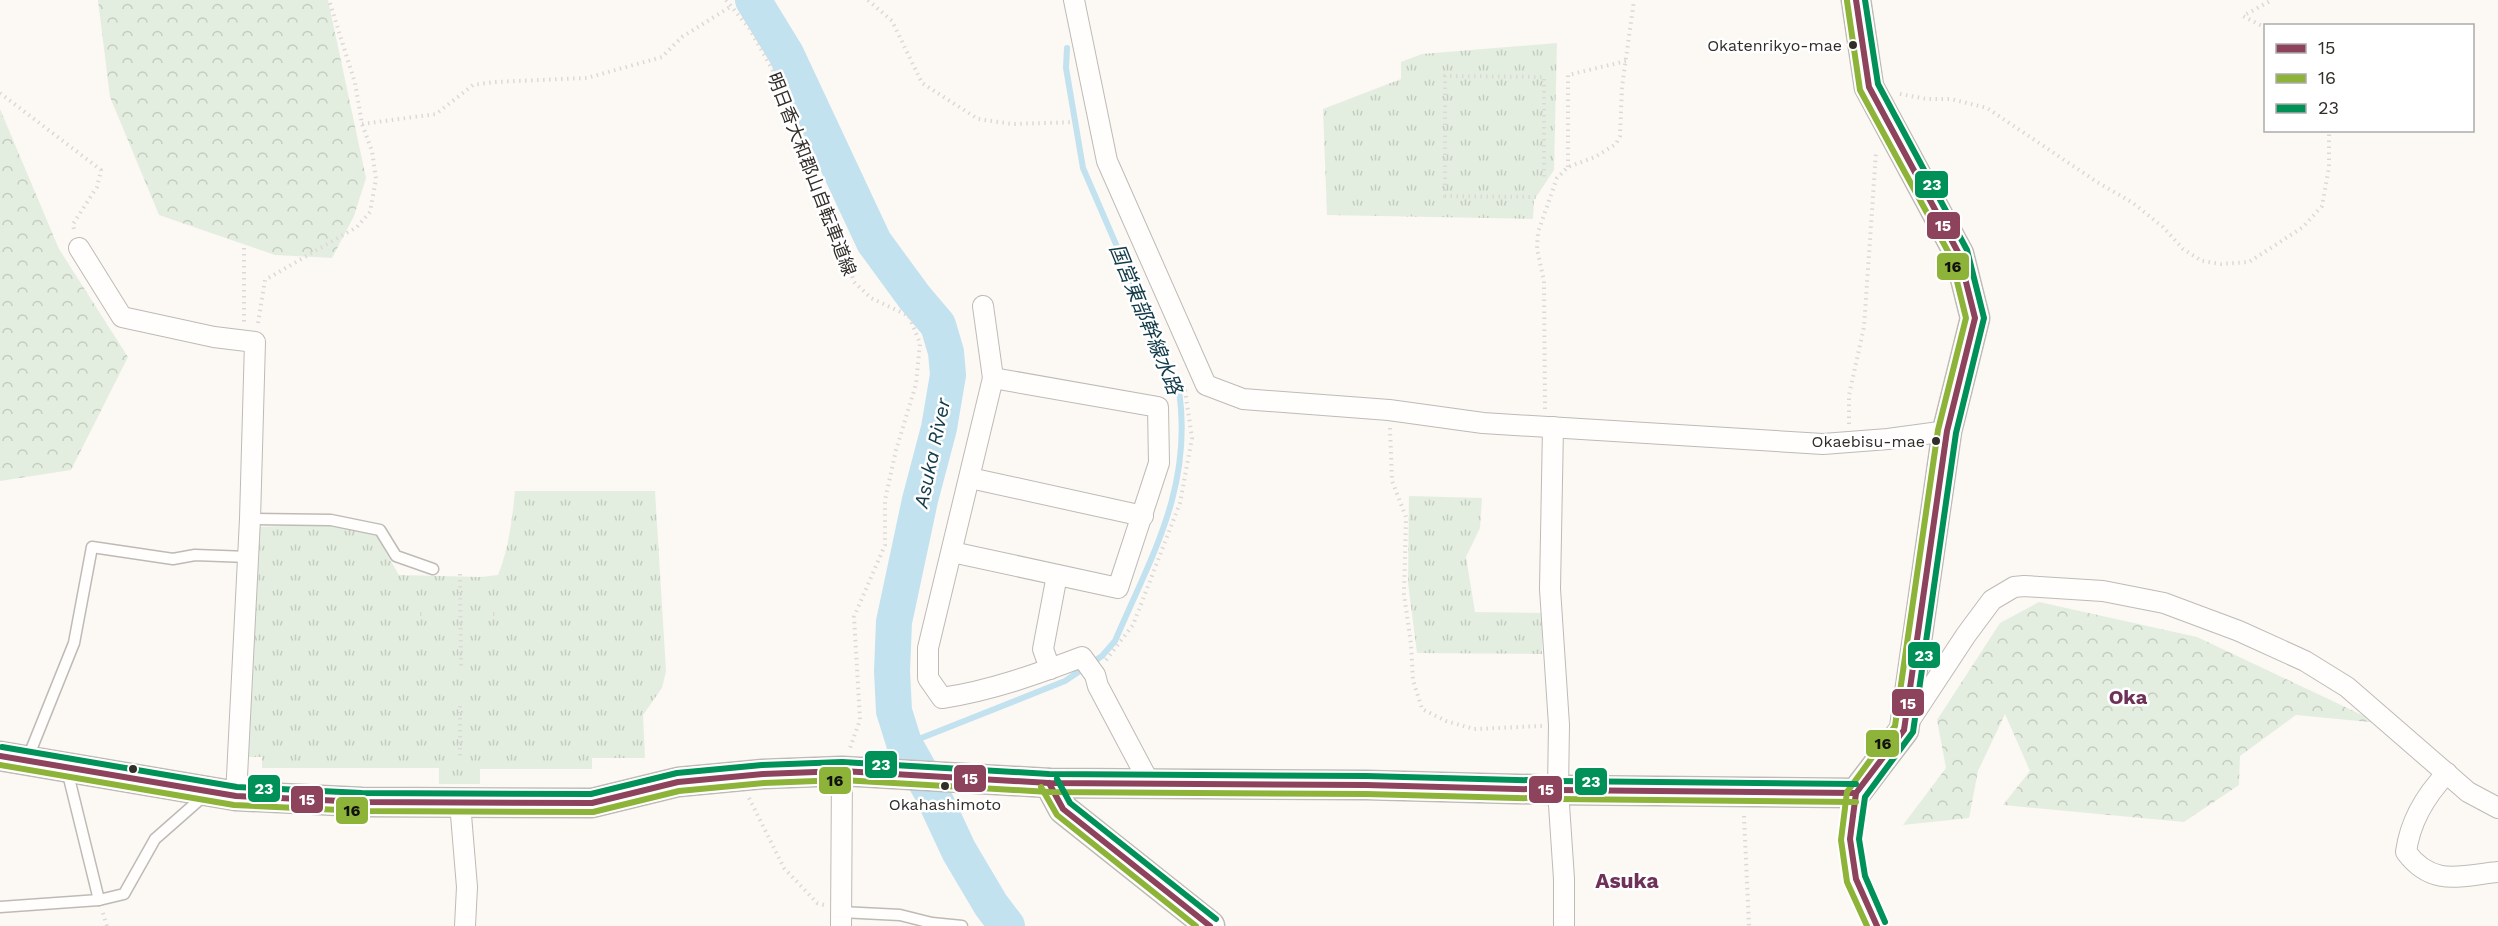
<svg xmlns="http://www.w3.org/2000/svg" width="2498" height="926" viewBox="0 0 2498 926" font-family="'Work Sans','Noto Sans JP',sans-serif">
  <defs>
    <pattern id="grass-tufts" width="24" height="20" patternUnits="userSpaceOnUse" patternTransform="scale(1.5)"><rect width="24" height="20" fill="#e4eee0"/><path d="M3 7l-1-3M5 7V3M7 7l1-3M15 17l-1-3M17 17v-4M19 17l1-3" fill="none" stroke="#c4ccc0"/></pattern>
    <pattern id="forest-crowns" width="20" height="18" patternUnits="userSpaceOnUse" patternTransform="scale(1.5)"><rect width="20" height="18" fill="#e4eee0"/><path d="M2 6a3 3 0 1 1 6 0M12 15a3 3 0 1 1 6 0" fill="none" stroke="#c4ccc0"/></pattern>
  </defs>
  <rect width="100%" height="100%" fill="#fcf8f4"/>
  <g fill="url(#grass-tufts)">
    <polygon points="1557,43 1554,170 1534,200 1533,219 1327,215 1323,109 1401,79 1401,62 1422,54"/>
    <path d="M 515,491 L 655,491 L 666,671 L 662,688 L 643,715 L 645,758 L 592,758 L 592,769 L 480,769 L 480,784 L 439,784 L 439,768 L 262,768 L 262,757 L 248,757 L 253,531 L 255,527 L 308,525 L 339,526 L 375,534 L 399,575 L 480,577 L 498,575 C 509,548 512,520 515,491 Z"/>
    <polygon points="1409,496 1482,498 1480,528 1466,557 1475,612 1542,613 1542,654 1417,653 1408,583"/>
  </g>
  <g fill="url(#forest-crowns)">
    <polygon points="98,0 328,0 366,178 354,216 332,258 275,255 159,215 110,97"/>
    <polygon points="0,109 59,249 128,357 71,470 0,481"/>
    <polygon points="2039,602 2197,637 2379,723 2296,715 2240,756 2239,785 2184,822 2003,805 2030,771 2005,714 1978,771 1969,818 1903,825 1946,768 1937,720 2000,623"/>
  </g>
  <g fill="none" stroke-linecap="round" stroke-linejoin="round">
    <path stroke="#c2e2ef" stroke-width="6" d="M 876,756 L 1065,681 L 1102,656 L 1115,641 C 1152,555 1193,487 1179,390 L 1083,168 L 1066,68 L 1067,48"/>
    <polyline stroke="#c2e2ef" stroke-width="36" points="753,0 786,54 874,242 915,298 938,325 946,352 948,375 939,428 920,500 894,622 892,671 894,711 904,743 931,791 959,851 991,905 1007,926"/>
    <g stroke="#bebbb7" stroke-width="13">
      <g id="lane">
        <polyline points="250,519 331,520 380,530 396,556 433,569"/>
        <polyline points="27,760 74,643 92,547 173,559 195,555 248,557"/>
        <polyline points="67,770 99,900"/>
        <polyline points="0,907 99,900 124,894 155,839 205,795"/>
        <polyline points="841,912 900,915 932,923 962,926"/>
      </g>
    </g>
    <g stroke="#bebbb7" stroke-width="22">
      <g id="street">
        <polyline points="1074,0 1107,161 1206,385 1243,399 1389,410 1483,423 1823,444 1888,439 1947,431"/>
        <polyline points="79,248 122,317 214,337 255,342 250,519 236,796"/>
        <path d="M 983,306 L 993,378 L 928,648 L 928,678 L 942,698 C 990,691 1037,674 1082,657 L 1095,675 L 1098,686 L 1150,784"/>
        <polyline points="1553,427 1550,589 1559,725 1558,790 1564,879 1564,926"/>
        <polyline points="970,478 1143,516"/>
        <polyline points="952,552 1118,588 1159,463 1158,407 993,378"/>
        <polyline points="1050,669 1043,649 1057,575"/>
        <polyline points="1908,723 1966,635 1992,600 2014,587 2024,586 2103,591 2164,603 2239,631 2305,661 2347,687 2468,792 2498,808"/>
        <path d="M 2447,773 C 2426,795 2410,822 2406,852 C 2432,887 2460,876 2498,872"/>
        <polyline points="1856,793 1850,839 1856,879 1877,926"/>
        <polyline points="460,803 467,887 465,926"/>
        <polyline points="841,926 842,771"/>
      </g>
    </g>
    <g stroke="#bebbb7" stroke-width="31">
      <g id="secondary">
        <polyline points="0,756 236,796 362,802 592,803 678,782 763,774 842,771 1049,783 1366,785 1558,790 1856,793 1904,730 1947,431 1975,318 1959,254 1869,87 1856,0"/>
        <polyline points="1049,783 1063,809 1210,926"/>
      </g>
    </g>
    <g stroke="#dbd9d8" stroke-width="4" stroke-dasharray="1.5 4.5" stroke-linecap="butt">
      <polyline points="726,0 749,28 784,90 832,214 854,282 871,298 909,316 920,343 916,384 896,450 885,500 885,545 854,617 860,720 850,748"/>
      <polyline points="868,0 892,21 922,83 978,119 1012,124 1080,122"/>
      <polyline points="2266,28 2243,16 2272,0"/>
      <polyline points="0,93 101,170 97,187 73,224 74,230"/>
      <polyline points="1900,94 1927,99 1951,99 1987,108 2097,182 2133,203 2163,227 2183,249 2202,261 2221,264 2249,262 2303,227 2322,206 2329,167 2329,130"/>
      <polyline points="362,124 436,114 473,85 494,82 587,78 662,57 682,37 730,7"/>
      <polyline points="1568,167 1568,75 1626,61"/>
      <polyline points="1536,197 1445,196 1445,76 1544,77 1544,179"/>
      <polyline points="244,248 244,322"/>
      <polyline points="258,323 265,280 357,227 370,212 376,179 372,151 362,124 355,83 329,0"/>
      <polyline points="1545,409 1544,281 1537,249 1538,232 1557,178 1568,167 1595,157 1616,144 1620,136 1622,87 1634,0"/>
      <polyline points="1849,424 1849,395 1864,327 1876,152"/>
      <polyline points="1390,428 1392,481 1406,517 1404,594 1411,644 1413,680 1422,709 1446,721 1474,729 1542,726"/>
      <polyline points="460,574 461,666"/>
      <polyline points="420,614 424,614"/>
      <polyline points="493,614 497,614"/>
      <polyline points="1106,660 1133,625 1180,503 1192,438 1185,390"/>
      <polyline points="460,706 460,757"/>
      <polyline points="749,798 784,868 817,903 824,905"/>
      <polyline points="1744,816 1749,926"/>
      <polyline points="103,913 107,926"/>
    </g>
    <use href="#lane" stroke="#fffefd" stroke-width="10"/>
    <use href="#street" stroke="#fffefd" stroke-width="20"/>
    <use href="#secondary" stroke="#fffefd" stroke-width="28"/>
    <g stroke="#fff" stroke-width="10">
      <g id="bus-1">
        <polyline points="1856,0 1869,87 1959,254 1975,318 1947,431 1904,730 1856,793 1850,839 1856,879 1877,926"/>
        <polyline points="0,756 236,796 362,802 592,803 678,782 763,774 842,771 1049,783 1366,785 1558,790 1856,793"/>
        <polyline points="1049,783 1063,809 1210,926"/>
      </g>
    </g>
    <g stroke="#fff" stroke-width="10">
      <g id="bus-2">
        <polyline points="1847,1 1860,90 1951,257 1966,318 1938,430 1895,726 1847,792 1841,840 1847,882 1867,926"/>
        <polyline points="0,765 234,805 362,811 593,812 679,791 764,783 842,780 1049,792 1366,794 1558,799 1856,802"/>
        <polyline points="1041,787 1057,815 1196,926"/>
      </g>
    </g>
    <g stroke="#fff" stroke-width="10">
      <g id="bus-3">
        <polyline points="1865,0 1878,84 1967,250 1984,318 1956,433 1913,732 1865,797 1859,839 1865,876 1885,922"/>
        <polyline points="2,747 237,787 362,793 591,794 677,773 762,765 842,762 1049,774 1366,776 1558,781 1856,784"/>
        <polyline points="1057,779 1070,803 1216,919"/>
      </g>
    </g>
    <use href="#bus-1" stroke="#8d435b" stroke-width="6"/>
    <use href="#bus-2" stroke="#8db438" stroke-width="6"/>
    <use href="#bus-3" stroke="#009158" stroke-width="6"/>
  </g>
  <g fill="#312e2a" stroke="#fff" stroke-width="2">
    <circle cx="1853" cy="45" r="5"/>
    <circle cx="1936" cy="441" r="5"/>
    <circle cx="133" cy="769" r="5"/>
    <circle cx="945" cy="786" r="5"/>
  </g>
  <g text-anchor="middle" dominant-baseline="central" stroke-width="5" stroke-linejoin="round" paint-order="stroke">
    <g font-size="16" fill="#312e2a" stroke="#fff" text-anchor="end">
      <text x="1842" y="45">Okatenrikyo-mae</text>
      <text x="1925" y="441">Okaebisu-mae</text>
      <text x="945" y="804" text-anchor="middle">Okahashimoto</text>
    </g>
    <g font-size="18" fill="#312e2a" stroke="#fff">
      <text transform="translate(812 174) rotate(69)">明日香大和郡山自転車道線</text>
    </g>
    <g font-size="20" font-style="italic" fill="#103a49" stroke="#fff">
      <text transform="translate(1146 319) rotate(68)">国営東部幹線水路</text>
      <text transform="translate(932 453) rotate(-78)">Asuka River</text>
    </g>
    <g font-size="20" font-weight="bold" fill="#6e3259" stroke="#fff">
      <text x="2128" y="697">Oka</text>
    </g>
    <g font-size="21" font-weight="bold" fill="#6e3259" stroke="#fff">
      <text x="1627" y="880">Asuka</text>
    </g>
  </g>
  <g stroke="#fff" stroke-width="2">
    <rect x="1914" y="170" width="35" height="29" rx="6" fill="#009158"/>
    <rect x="1926" y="211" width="35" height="29" rx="6" fill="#8d435b"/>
    <rect x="1936" y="252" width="34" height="29" rx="6" fill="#8db438"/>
    <rect x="1907" y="641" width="34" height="28" rx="6" fill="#009158"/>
    <rect x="1891" y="688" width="34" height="29" rx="6" fill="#8d435b"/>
    <rect x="1865" y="729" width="35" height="29" rx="6" fill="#8db438"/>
    <rect x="864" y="750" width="34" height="29" rx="6" fill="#009158"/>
    <rect x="953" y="764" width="34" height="29" rx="6" fill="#8d435b"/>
    <rect x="818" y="766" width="34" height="29" rx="6" fill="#8db438"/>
    <rect x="1574" y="767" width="34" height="29" rx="6" fill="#009158"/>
    <rect x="247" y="774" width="34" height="29" rx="6" fill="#009158"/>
    <rect x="1528" y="775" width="35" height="29" rx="6" fill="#8d435b"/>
    <rect x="290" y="785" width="34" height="29" rx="6" fill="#8d435b"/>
    <rect x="335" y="796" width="34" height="29" rx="6" fill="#8db438"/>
  </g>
  <g font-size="16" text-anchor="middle" font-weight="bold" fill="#fff">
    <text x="1932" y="190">23</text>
    <text x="1943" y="231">15</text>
    <text x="1924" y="661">23</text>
    <text x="1908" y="709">15</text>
    <text x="881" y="770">23</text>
    <text x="970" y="784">15</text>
    <text x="1591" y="787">23</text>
    <text x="264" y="794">23</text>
    <text x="1546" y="795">15</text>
    <text x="307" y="805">15</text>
  </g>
  <g font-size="16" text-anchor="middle" font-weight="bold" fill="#111">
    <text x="1953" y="272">16</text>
    <text x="1883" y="749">16</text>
    <text x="835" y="786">16</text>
    <text x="352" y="816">16</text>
  </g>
  <rect x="2264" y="24" width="210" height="108" fill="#ffffff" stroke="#adabaa" stroke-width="1.5"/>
  <rect x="2276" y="44" width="30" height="9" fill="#8d435b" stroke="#adabaa" stroke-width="1.5"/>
  <text x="2318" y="54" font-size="18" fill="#312e2a">15</text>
  <rect x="2276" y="74" width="30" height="9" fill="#8db438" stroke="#adabaa" stroke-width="1.5"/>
  <text x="2318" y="84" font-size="18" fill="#312e2a">16</text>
  <rect x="2276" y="104" width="30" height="9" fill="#009158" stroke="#adabaa" stroke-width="1.5"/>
  <text x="2318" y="114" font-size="18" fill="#312e2a">23</text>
</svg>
